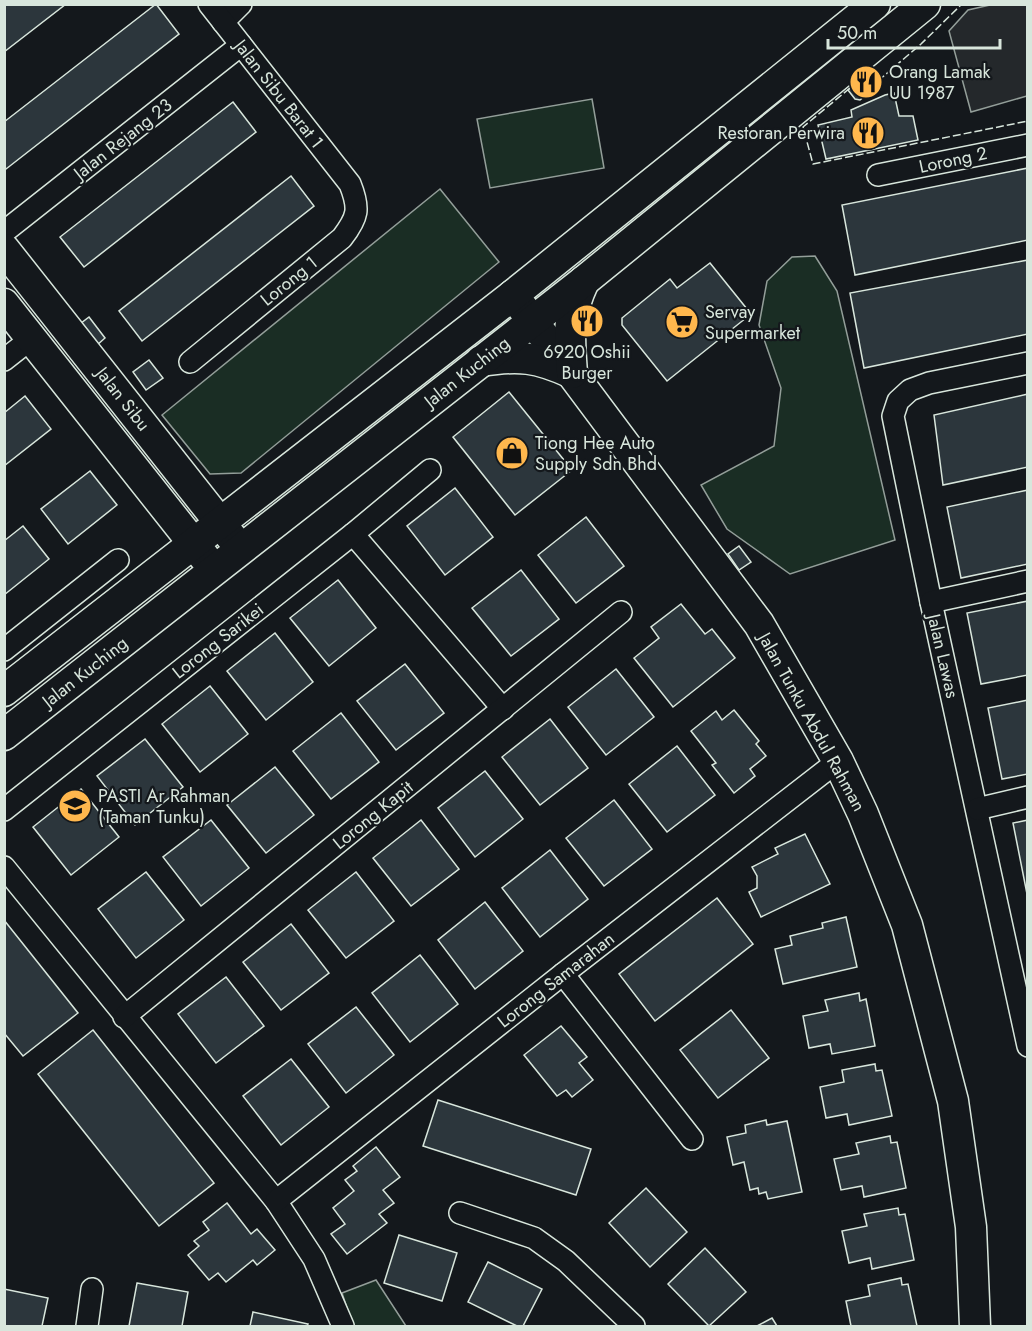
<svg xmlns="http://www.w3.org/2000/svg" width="1032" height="1331" viewBox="0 0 1032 1331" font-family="Jost,sans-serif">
  <rect width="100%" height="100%" fill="#14181c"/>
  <g fill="#1a2d24" stroke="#939e99" stroke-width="1.5">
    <polygon points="592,99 604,168 490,188 477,119"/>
    <polygon points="440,189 499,262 241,473 210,474 162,415"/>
    <polygon points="815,256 837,291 895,540 790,574 727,529 701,485 774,446 781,388 759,325 767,281 792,257"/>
    <polygon points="376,1280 406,1326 353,1326 342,1293"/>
  </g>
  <polygon fill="#24282b" stroke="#939e99" stroke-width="1.5" points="990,5 1027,5 1027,96 971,112 949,31 968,10"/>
  <g fill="#2c363c" stroke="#d8e6dc" stroke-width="1.5">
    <polygon points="4,4 66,4 4,52"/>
    <polygon points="156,4 179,34 6,169 4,166 4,122"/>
    <polygon points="874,69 881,78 868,88 861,79"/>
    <polygon points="860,80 870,92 860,100 855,99 848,90"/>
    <polygon points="894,93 899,116 913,116 918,140 826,159 818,125 852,117 851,110 885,95"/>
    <polygon points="233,102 256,132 84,267 60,237"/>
    <polygon points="1028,168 1028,240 855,275 842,205"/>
    <polygon points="291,176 314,206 142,341 119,311"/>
    <polygon points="1028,260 1028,334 864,368 850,293"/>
    <polygon points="710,263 751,314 667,381 622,325 622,318 670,279 677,288"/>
    <polygon points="583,312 594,315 590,330 579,326"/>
    <polygon points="89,317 105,338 96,346 80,324"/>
    <polygon points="149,360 163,378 146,390 133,372"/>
    <polygon points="509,392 572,470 515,515 453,437"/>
    <polygon points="1028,394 1028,467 943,485 934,415"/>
    <polygon points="25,396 51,429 4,466 4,413"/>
    <polygon points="90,471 117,505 68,544 41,509"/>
    <polygon points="455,488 493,537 445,575 407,526"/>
    <polygon points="1028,490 1028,564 961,578 947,507"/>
    <polygon points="586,517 624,566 576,603 538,555"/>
    <polygon points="23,526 49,559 4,595 4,541"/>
    <polygon points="739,546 751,562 739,570 728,554"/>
    <polygon points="521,570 559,619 511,656 472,608"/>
    <polygon points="338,580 376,628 329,666 290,618"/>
    <polygon points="1028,601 1028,675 981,684 967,613"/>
    <polygon points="681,604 705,634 712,629 735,658 673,707 634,658 659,638 651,627"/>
    <polygon points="275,633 313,682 266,720 227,671"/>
    <polygon points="405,664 444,713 396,750 357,701"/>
    <polygon points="616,669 654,717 606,755 568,707"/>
    <polygon points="210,686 248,734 200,772 162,724"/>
    <polygon points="1028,700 1028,774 1002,779 988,708"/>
    <polygon points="734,710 759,741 756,744 766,756 750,769 755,776 734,793 712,765 716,763 691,731 716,711 722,720"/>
    <polygon points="341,713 379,762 331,799 293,751"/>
    <polygon points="550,719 588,768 540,805 502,757"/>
    <polygon points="145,739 183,787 135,825 97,776"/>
    <polygon points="677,746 715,795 667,832 629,784"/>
    <polygon points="275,767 314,815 266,853 227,805"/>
    <polygon points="485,771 523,819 475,857 438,808"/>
    <polygon points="81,789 119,837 71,875 33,827"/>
    <polygon points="614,800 652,849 604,886 566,838"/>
    <polygon points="211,820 249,868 201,906 163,857"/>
    <polygon points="421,820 459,869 411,906 373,858"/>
    <polygon points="1028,820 1028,894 1027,894 1013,823"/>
    <polygon points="805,834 830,884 761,917 749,892 757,888 757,876 752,867 778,854 775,848"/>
    <polygon points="550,850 588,899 540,937 502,888"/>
    <polygon points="146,872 184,920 136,958 98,909"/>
    <polygon points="356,872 394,921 346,958 308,910"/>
    <polygon points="717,898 753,944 655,1021 619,974"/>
    <polygon points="485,902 523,951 475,989 438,940"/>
    <polygon points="846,917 857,967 783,984 775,949 792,945 790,936 823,928 822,923"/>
    <polygon points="4,920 78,1013 23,1056 4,1033"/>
    <polygon points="291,924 329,973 281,1010 243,962"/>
    <polygon points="420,955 458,1004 410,1042 372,993"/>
    <polygon points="226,977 264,1026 216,1063 178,1014"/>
    <polygon points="859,993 860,1001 866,999 875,1046 832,1054 830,1044 809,1048 803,1016 828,1011 825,1000"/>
    <polygon points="356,1007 394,1055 346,1093 308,1044"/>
    <polygon points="731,1010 769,1058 718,1098 680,1050"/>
    <polygon points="561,1026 587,1057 579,1063 593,1080 572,1097 566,1090 557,1096 524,1055"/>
    <polygon points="93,1030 214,1183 159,1226 38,1074"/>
    <polygon points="291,1059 329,1107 281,1145 243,1096"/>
    <polygon points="875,1064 876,1071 882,1070 892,1116 849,1125 847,1114 826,1118 820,1087 844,1082 842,1070"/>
    <polygon points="438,1100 591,1149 576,1195 423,1146"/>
    <polygon points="766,1120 767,1125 787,1121 802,1192 768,1199 766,1192 759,1194 758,1188 750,1190 744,1162 733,1165 727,1137 746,1133 745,1125"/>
    <polygon points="890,1136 891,1143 897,1142 906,1188 864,1197 862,1186 841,1190 834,1159 859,1154 856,1143"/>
    <polygon points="376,1147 400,1177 383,1190 394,1203 379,1214 387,1223 347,1254 331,1234 345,1224 333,1208 354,1191 345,1180 357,1171 353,1166"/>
    <polygon points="646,1188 687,1232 650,1267 609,1223"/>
    <polygon points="227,1203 251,1234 257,1229 275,1250 257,1265 253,1260 226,1282 218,1273 209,1280 188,1255 199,1246 194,1241 209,1230 203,1222"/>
    <polygon points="898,1208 899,1215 905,1214 914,1260 872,1269 870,1258 849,1263 842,1231 867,1226 864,1214"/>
    <polygon points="399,1235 457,1253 442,1301 384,1283"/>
    <polygon points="705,1248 746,1292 709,1326 668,1284"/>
    <polygon points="488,1262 542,1289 523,1326 517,1326 468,1302"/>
    <polygon points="901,1278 902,1285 908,1284 917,1326 851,1326 846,1301 870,1296 868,1285"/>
    <polygon points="137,1283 188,1292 182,1326 129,1326"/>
    <polygon points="4,1289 48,1298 42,1326 4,1326"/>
    <polygon points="253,1312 308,1324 307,1326 250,1326"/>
    <polygon points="772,1318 777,1326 757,1326"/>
  </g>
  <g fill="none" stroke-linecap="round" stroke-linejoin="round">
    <g stroke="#d8e6dc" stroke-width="24">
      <g id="street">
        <polyline points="223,22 241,4"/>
        <polyline points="878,175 1028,145"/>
        <polyline points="4,232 241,45"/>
        <polyline points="4,360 32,338"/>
        <path d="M 190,362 L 342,238 C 358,217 360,209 350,184 L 209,4"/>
        <polyline points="1028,363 929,383 910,390 898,401 893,416 931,602 1028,1046"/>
        <polyline points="353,534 503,709"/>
        <polyline points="931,602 1028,581"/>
        <polyline points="4,650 118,560"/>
        <polyline points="977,809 1028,797"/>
        <polyline points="4,810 353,534 430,470"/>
        <polyline points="4,867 276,1201 314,1259 343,1326"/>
        <polyline points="563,974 692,1139"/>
        <polyline points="124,1017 621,612"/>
        <polyline points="276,1201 563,974 838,761"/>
        <polyline points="460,1213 534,1238 566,1261 634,1326"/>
        <polyline points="87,1326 92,1289"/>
      </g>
    </g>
    <g stroke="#d8e6dc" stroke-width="33">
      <g id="secondary">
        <polyline points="4,249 232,538"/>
        <polyline points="513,295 759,624 838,761 863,814 907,925 953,1101 971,1227 975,1326"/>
        <polyline points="4,304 205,558"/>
        <path d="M 481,361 C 519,355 537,357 572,373"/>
        <path d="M 572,373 C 569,334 567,318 584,281"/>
        <polyline points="4,691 513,295 875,4"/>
        <polyline points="4,735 584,281 925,4"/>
      </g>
    </g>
    <use href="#street" stroke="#14181c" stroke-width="21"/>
    <use href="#secondary" stroke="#14181c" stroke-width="30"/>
    <g stroke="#d8e6dc" stroke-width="1.5" stroke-dasharray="8 3" stroke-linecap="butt">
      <polyline points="878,81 921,44 962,4"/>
      <polyline points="850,88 803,127 813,164 1028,121"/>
    </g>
  </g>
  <defs>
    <g id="restaurant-disc" transform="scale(1.725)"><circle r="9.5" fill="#ffb74d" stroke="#14181c"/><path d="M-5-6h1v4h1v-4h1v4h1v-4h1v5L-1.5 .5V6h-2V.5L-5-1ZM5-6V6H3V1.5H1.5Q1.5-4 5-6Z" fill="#111"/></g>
    <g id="supermarket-disc" transform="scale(1.725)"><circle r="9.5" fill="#ffb74d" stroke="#14181c"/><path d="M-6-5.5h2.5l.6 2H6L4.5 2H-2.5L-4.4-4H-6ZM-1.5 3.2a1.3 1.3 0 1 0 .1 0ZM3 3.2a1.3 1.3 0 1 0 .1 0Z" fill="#111"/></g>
    <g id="shop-disc" transform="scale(1.725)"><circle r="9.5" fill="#ffb74d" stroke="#14181c"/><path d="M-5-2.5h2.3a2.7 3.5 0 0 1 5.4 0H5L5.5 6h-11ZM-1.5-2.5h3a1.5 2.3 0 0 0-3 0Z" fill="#111"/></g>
    <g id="school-disc" transform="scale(1.725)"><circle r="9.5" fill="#ffb74d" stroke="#14181c"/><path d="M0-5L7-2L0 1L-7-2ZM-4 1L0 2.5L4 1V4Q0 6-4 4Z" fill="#111"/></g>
  </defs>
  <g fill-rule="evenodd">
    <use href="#restaurant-disc" x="866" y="82"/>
    <use href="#restaurant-disc" x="868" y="133"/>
    <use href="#restaurant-disc" x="587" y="321"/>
    <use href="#supermarket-disc" x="682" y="322"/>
    <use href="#shop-disc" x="512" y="453"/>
    <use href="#school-disc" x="75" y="806"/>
  </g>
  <g text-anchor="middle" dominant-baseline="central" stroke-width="4.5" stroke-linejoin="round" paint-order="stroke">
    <g font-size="18" fill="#d8e6dc" stroke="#14181c" text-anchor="start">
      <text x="889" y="72">Orang Lamak<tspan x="889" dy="21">UU 1987</tspan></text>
      <text x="845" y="133" text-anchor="end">Restoran Perwira</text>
      <text x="705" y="312">Servay<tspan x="705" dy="21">Supermarket</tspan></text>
      <text x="587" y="352" text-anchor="middle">6920 Oshii<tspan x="587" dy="21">Burger</tspan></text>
      <text x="535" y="443">Tiong Hee Auto<tspan x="535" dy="21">Supply Sdn Bhd</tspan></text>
      <text x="98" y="796">PASTI Ar Rahman<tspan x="98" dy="21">(Taman Tunku)</tspan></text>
    </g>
    <g font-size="18" fill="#d8e6dc" stroke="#14181c">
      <text transform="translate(279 94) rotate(52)">Jalan Sibu Barat 1</text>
      <text transform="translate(123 139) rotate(-38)">Jalan Rejang 23</text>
      <text transform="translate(953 160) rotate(-12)">Lorong 2</text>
      <text transform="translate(289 281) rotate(-39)">Lorong 1</text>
      <text transform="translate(467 372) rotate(-38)">Jalan Kuching</text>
      <text transform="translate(123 399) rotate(52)">Jalan Sibu</text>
      <text transform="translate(218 641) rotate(-38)">Lorong Sarikei</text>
      <text transform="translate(943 656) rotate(77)">Jalan Lawas</text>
      <text transform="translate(85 672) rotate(-38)">Jalan Kuching</text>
      <text transform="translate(812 722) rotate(61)">Jalan Tunku Abdul Rahman</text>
      <text transform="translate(373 815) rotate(-39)">Lorong Kapit</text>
      <text transform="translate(556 980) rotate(-38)">Lorong Samarahan</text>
    </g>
  </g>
  <rect width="1032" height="1331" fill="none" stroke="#d8e6dc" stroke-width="12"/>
  <path d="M828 39v9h172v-9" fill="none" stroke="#d8e6dc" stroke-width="3"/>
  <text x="837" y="39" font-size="18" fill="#d8e6dc" stroke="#14181c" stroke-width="4.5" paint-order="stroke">50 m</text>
</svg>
